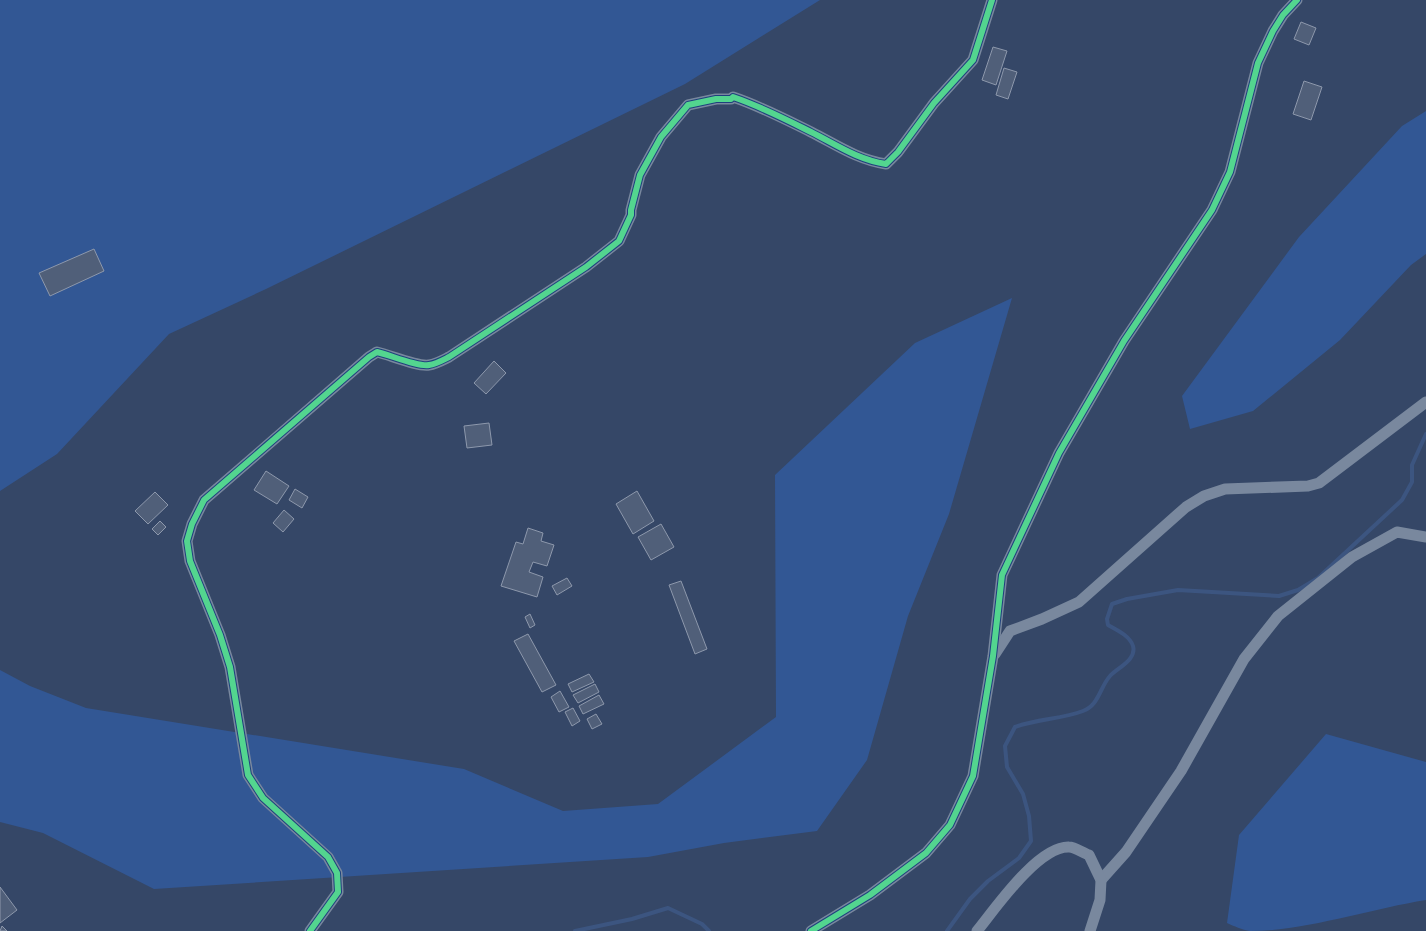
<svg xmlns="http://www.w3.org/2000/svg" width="1426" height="931" viewBox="0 0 1426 931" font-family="'Asap Condensed',sans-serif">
  <rect width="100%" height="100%" fill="#354767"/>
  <g fill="#325794">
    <polygon points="0,0 820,0 685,84 266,289 169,334 57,454 0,491"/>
    <polygon points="1426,111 1426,254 1411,265 1340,340 1253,411 1190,429 1182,396 1299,237 1402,126"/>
    <polygon points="1012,298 949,514 908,616 867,760 817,831 724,843 648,857 154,889 43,833 0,822 0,670 30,686 86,708 464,769 563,811 658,804 776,717 775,475 915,343"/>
    <path d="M 1326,734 L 1426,762 L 1426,900 C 1370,909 1305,931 1250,931 C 1242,930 1234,926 1227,923 L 1239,835 Z"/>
  </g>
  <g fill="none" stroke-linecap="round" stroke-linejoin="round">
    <g stroke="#3c5580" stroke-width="4">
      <polyline points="575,931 632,919 668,908 702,924 709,931"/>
      <path d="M 947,931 L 970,899 L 988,881 L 1019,858 L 1031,841 L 1029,816 L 1023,794 L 1007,767 L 1005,746 L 1015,727 C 1037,719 1062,719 1083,711 C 1099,705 1100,687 1110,676 C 1117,668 1137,660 1133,646 C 1130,636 1117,630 1108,625 L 1107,619 L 1112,604 L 1127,599 L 1178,590 L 1279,596 L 1298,590 L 1318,578 L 1402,500 L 1412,482 L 1412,465 L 1426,434"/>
    </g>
  </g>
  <g fill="#505f79" stroke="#8d98ac">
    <polygon points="1301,22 1316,28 1309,45 1294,39"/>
    <polygon points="993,47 1007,51 996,85 982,80"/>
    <polygon points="1004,68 1017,72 1008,99 996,95"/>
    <polygon points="1304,81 1322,87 1311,120 1293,114"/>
    <polygon points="94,249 104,271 50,296 39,273"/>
    <polygon points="494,361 506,373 486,394 474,383"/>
    <polygon points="489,423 492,445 467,448 464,426"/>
    <polygon points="266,471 289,486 277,504 254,490"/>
    <polygon points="295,489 308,497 302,508 289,500"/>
    <polygon points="637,491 654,521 633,534 616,504"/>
    <polygon points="155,492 168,505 148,524 135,511"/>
    <polygon points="284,510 294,519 283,532 273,523"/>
    <polygon points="160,521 166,527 158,535 152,529"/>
    <polygon points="661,524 674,547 651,560 638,537"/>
    <polygon points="528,528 543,533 541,541 554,545 547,566 533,562 529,572 543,577 537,597 501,586 516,542 523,544"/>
    <polygon points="567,578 572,586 557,595 552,586"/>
    <polygon points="681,581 707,649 695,654 669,585"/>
    <polygon points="530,614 535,625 530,628 525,617"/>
    <polygon points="528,634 556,685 542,692 514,641"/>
    <polygon points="589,674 594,682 572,692 568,684"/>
    <polygon points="595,684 599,692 578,703 573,695"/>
    <polygon points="560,691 569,707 559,712 551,697"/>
    <polygon points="599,695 604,704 583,714 579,706"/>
    <polygon points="573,708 580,721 572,726 565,712"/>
    <polygon points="596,714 602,724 592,729 587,719"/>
    <polygon points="0,887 17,910 0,923"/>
    <polygon points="2,926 7,931 0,931"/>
  </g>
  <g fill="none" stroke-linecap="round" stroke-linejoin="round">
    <g stroke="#79889e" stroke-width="11">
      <polyline points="995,654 1010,631 1042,619 1079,602 1186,507 1204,496 1225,489 1308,486 1319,483 1426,402"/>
      <polyline points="1101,880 1126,852 1181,771 1244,659 1278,616 1352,557 1397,532 1426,537"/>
      <path d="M 310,931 L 338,892 L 337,873 L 328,857 L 263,798 L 248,775 L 230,667 L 220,635 L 190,561 L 187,541 L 192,524 L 204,500 L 369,357 L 377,352 C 390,355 418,367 429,365 C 436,364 443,360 449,357 L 586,267 L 619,241 L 631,215 L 631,210 L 640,175 L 661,137 L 688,105 L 716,99 L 731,99 L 733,97 C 760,106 785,119 811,132 C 835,144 858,160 886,164 L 898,152 L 934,103 L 973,60 L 992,0"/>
      <polyline points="811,931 870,895 926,853 950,825 973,776 993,656 1002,575 1059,453 1124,341 1212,210 1230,172 1258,63 1273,31 1283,15 1297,0"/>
      <path d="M 977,931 C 995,909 1038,846 1069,847 C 1075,847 1083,853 1089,855 L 1101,880 L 1100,900 L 1090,931"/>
    </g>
    <g stroke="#1f417d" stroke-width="8">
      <g id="cycleway">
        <path d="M 310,931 L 338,892 L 337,873 L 328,857 L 263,798 L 248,775 L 230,667 L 220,635 L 190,561 L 187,541 L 192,524 L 204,500 L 369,357 L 377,352 C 390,355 418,367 429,365 C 436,364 443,360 449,357 L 586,267 L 619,241 L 631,215 L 631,210 L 640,175 L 661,137 L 688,105 L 716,99 L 731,99 L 733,97 C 760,106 785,119 811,132 C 835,144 858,160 886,164 L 898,152 L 934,103 L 973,60 L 992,0"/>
        <polyline points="811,931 870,895 926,853 950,825 973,776 993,656 1002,575 1059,453 1124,341 1212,210 1230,172 1258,63 1273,31 1283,15 1297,0"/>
      </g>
    </g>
    <use href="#cycleway" stroke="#53d58f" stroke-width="6"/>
  </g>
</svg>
